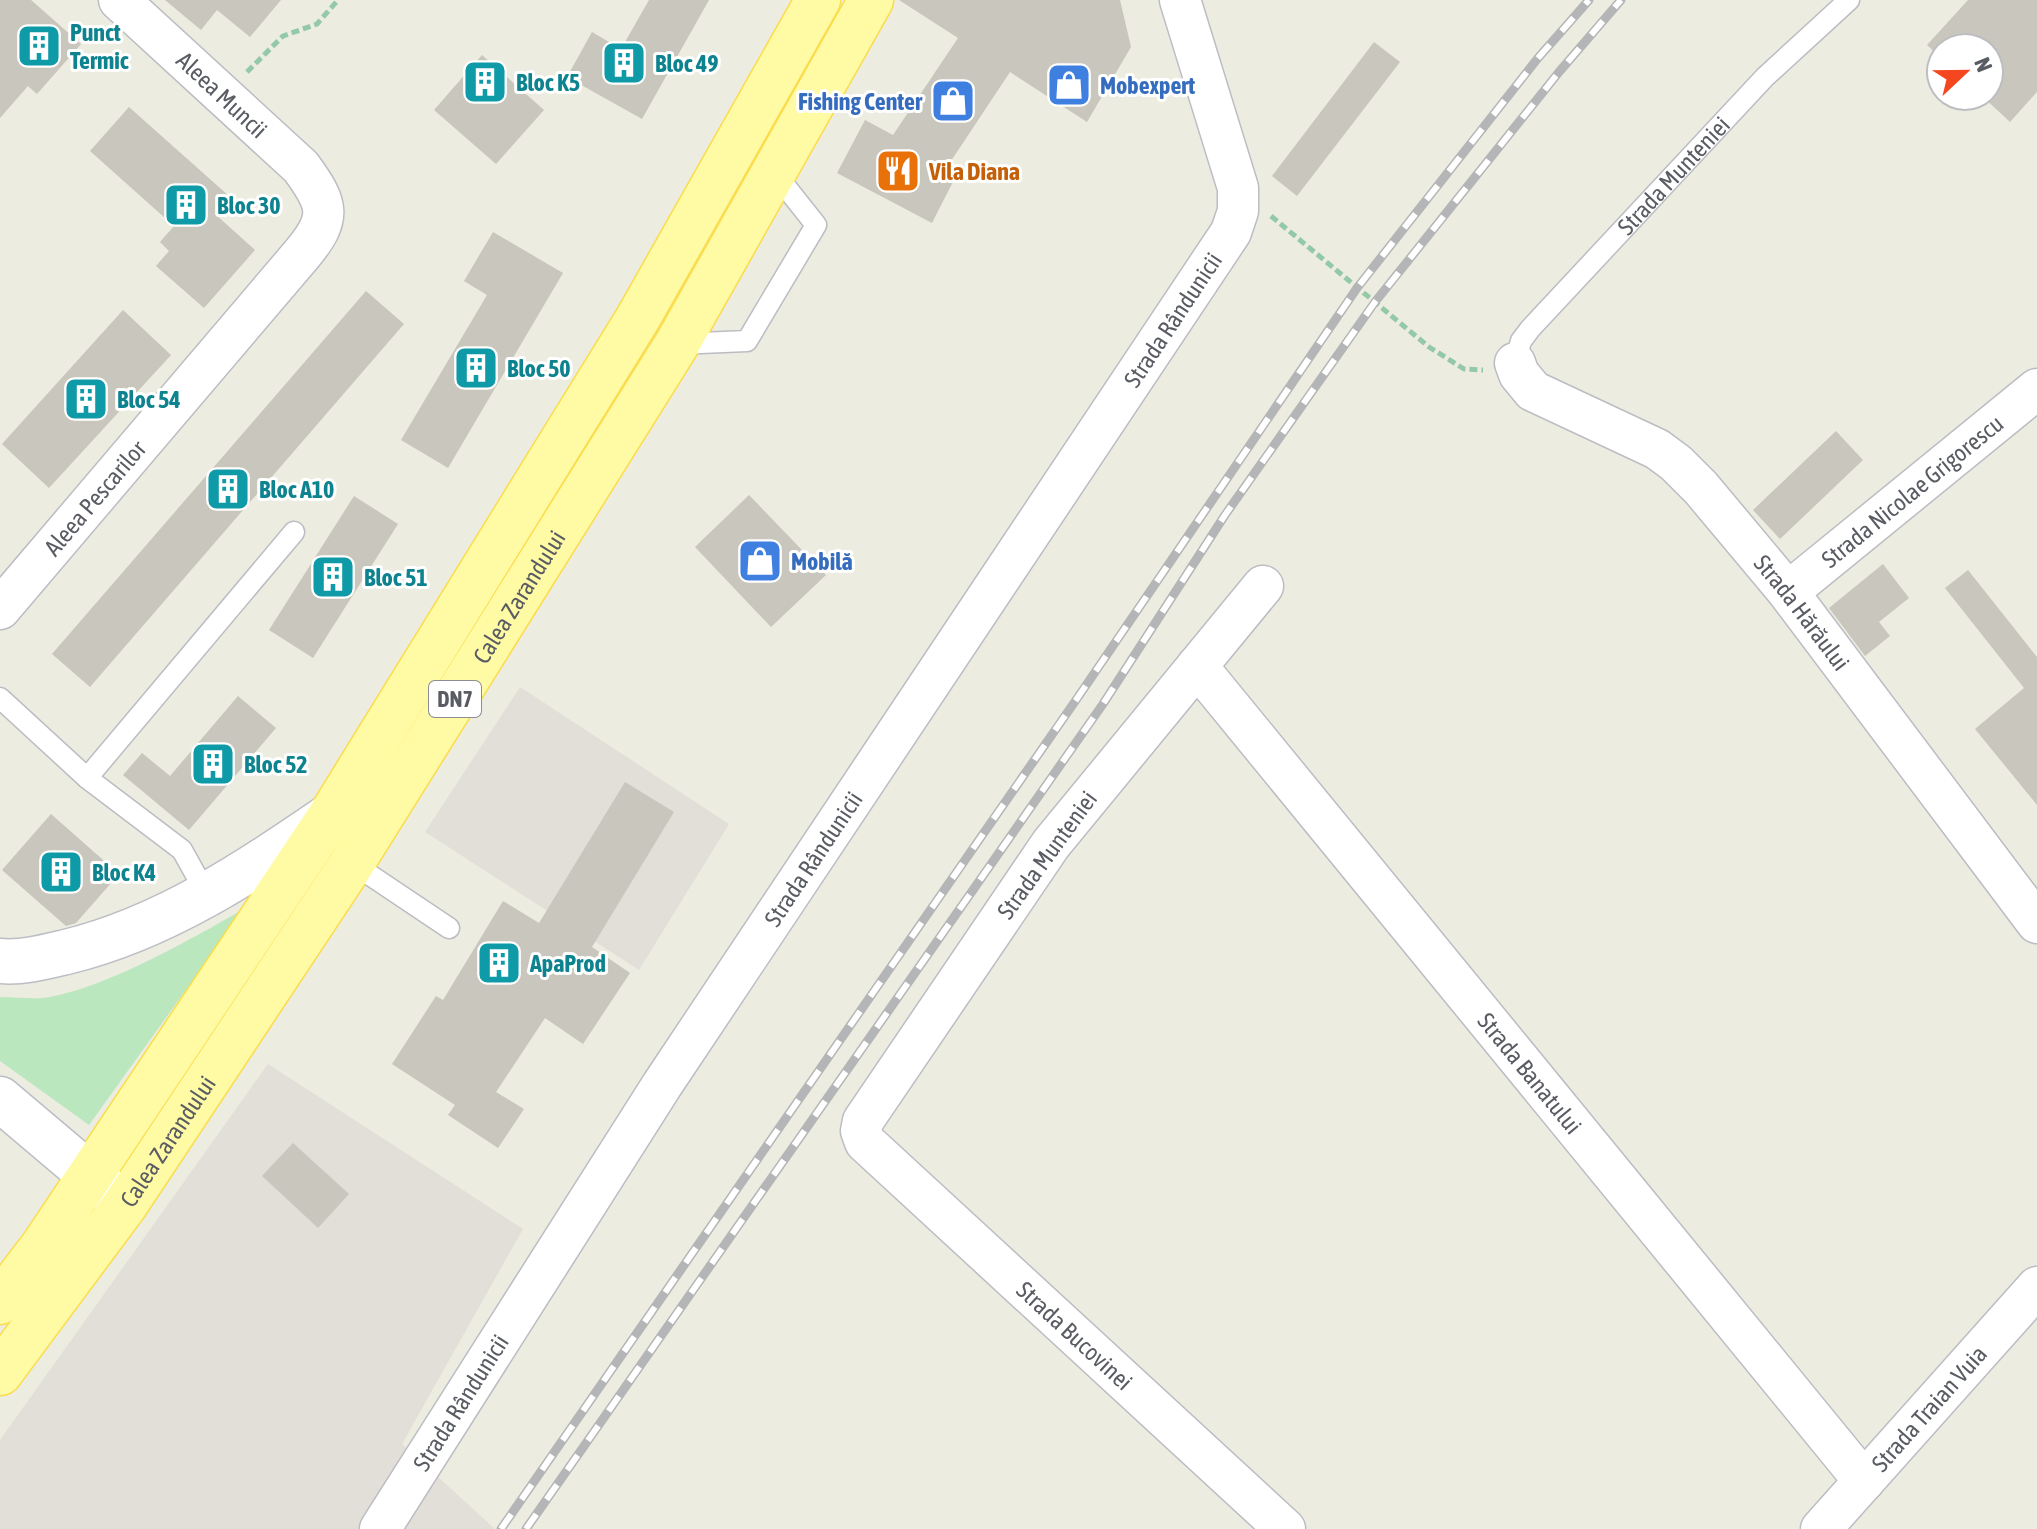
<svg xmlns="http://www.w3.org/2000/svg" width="2037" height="1529" viewBox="0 0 2037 1529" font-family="'Asap Condensed',sans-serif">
  <rect width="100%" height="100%" fill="#edece0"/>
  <g fill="#e1dfd8">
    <polygon points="520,687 729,824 639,970 425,832"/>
    <polygon points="268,1064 523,1229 402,1444 495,1529 0,1529 0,1440"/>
  </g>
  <path fill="#bbe7bf" d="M 244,909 L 89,1125 L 0,1061 L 0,997 C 14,997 29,999 43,998 C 103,990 191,939 244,909 Z"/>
  <g fill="#c8c6bd">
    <polygon points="0,0 31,0 81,44 37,94 28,86 0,118"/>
    <polygon points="165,0 281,0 250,37 217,10 201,30"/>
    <polygon points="649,0 709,0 642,119 567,77 592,32 621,49"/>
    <polygon points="899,0 1120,0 1131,47 1087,122 1010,72 949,164 959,170 932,223 837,173 865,120 893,135 958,38"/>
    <polygon points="1968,0 2037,0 2037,92 2010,122 1982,96 1989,96 1989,48 1941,48 1941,58 1927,45"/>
    <polygon points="1374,42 1400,62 1297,196 1272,176"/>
    <polygon points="482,55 544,110 496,164 434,110"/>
    <polygon points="129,107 230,197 215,214 255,250 204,308 156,266 169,251 160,242 174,226 90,151"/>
    <polygon points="493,232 563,273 448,468 401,440 487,295 464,281"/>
    <polygon points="366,291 404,324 90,687 52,654"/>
    <polygon points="123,310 171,355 49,488 2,444"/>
    <polygon points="1836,431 1863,460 1780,539 1753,510"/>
    <polygon points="749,495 826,575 771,627 695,547"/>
    <polygon points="354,496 398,524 313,658 269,630"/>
    <polygon points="1883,564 1909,598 1879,622 1890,636 1865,656 1829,608"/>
    <polygon points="1968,570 2037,657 2037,805 1975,729 2024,688 1945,588"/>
    <polygon points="238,696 276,728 189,830 123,775 142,753 170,776"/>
    <polygon points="625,782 674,812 592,947 630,973 583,1044 545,1018 496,1092 524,1109 498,1148 448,1115 455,1105 392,1064 436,996 443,1000 503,901 539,923"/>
    <polygon points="51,814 119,874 76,923 66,926 2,870"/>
    <polygon points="293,1143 349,1194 318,1228 262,1176"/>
  </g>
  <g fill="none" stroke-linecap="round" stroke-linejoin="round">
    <g stroke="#bbbdc3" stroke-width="23">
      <g id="lane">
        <polyline points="677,344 747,341 816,225 774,172"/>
        <path id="s1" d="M 1515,363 L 1521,341 L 1530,329 L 1765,77 L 1849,0"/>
        <polyline points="0,698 87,778 294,532"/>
        <polyline points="87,778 182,850 207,895"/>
        <polyline points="352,863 449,928"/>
      </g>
    </g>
    <g stroke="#bbbdc3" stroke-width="43">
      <g id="street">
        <path id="s2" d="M 1515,363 L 1519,374 L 1533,391 L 1657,449 L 1676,463 L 1701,488 L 1788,592 L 2037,923"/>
        <path id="s3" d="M 1263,586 L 1051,844 L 863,1121 L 861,1131 L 865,1142 L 1285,1529"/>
        <path id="s4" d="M 1788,592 L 2037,389"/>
        <path id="s5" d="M 0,609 L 302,254 C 333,217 328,204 301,167 L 119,0"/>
        <path id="s6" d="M 1197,666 L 1864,1481"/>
        <path id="s7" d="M 380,1529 L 662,1085 L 1231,232 L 1238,211 L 1238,188 L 1180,0"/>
        <path id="s8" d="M 1821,1529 L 2037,1287"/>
      </g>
    </g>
    <g stroke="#bbbec5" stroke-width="47">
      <g id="secondary">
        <path d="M 0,961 C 22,963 45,957 66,952 C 165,928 249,871 331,815"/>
        <polyline points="0,1099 117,1198"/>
      </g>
    </g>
    <g stroke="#fbdc4c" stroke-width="47">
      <g id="primary">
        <polyline points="0,1302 43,1246 331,815 638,318 818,0"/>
        <path id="s9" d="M 0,1373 L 125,1205 L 352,863 L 677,344 L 871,0"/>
      </g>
    </g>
    <g stroke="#93c8a8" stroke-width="5" stroke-dasharray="8 4" stroke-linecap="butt">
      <polyline points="247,72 283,36 317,24 338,0"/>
      <polyline points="1271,216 1429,347 1464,369 1483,370"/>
    </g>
    <use href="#lane" stroke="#fff" stroke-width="20"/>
    <use href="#street" stroke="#fff" stroke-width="40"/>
    <use href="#secondary" stroke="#fff" stroke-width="44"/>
    <use href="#primary" stroke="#fffaa4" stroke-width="44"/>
    <g stroke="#b4b5b6" stroke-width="9">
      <g id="rail">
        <polyline points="501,1529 1076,700 1357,288 1538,58 1589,0"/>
        <polyline points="526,1529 1103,704 1225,515 1375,302 1559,72 1621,0"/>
      </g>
    </g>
    <use href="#rail" stroke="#fff" stroke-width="6" stroke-dasharray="18" stroke-linecap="butt"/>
  </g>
  <defs>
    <g id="building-square" transform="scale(2.3)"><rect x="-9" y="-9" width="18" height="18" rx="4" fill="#0f9aa8" stroke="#fff"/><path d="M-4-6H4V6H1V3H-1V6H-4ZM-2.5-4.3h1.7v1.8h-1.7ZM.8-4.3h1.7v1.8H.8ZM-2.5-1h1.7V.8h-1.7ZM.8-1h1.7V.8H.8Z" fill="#fff"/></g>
    <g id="shop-square" transform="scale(2.3)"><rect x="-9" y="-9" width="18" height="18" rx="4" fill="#3f7fe0" stroke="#fff"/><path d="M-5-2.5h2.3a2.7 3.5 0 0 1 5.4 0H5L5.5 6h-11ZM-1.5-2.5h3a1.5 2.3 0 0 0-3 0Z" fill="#fff"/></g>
    <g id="restaurant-square" transform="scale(2.3)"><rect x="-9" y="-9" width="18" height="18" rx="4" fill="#e8710a" stroke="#fff"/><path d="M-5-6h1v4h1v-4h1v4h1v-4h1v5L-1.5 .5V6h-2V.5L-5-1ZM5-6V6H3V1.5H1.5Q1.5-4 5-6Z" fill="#fff"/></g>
  </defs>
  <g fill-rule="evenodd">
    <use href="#building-square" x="39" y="46"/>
    <use href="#building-square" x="624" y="63"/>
    <use href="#building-square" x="485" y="82"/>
    <use href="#shop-square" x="1069" y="85"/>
    <use href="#shop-square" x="953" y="101"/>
    <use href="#restaurant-square" x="898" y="171"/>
    <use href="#building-square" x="186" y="205"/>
    <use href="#building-square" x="476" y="368"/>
    <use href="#building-square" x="86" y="399"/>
    <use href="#building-square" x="228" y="489"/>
    <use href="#shop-square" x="760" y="561"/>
    <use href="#building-square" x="333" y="577"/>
    <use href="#building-square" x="213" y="764"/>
    <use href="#building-square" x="61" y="872"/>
    <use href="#building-square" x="499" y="963"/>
  </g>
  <g text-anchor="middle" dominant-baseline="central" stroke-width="6" stroke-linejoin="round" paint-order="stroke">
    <rect fill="#fff" stroke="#8b8d92" stroke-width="2" x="429" y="681" width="52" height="36" rx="6"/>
    <g font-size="22" font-weight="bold" fill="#595c63">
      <text x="455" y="699">DN7</text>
    </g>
    <g font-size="24" font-weight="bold" fill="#0d838f" stroke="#fff" text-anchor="start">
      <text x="70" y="32">Punct<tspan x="70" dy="28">Termic</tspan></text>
      <text x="655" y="63">Bloc 49</text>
      <text x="516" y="82">Bloc K5</text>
      <text x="217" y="205">Bloc 30</text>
      <text x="507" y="368">Bloc 50</text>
      <text x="117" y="399">Bloc 54</text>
      <text x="259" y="489">Bloc A10</text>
      <text x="364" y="577">Bloc 51</text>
      <text x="244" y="764">Bloc 52</text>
      <text x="92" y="872">Bloc K4</text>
      <text x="530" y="963">ApaProd</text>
    </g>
    <g font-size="24" font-weight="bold" fill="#366cbe" stroke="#fff" text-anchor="start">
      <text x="1100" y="85">Mobexpert</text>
      <text x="922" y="101" text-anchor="end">Fishing Center</text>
      <text x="791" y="561">Mobilă</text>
    </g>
    <g font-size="24" fill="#595c63" stroke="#fff">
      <text transform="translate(222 95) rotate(43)">Aleea Muncii</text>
      <text stroke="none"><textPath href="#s1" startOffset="248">Strada Munteniei</textPath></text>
      <text stroke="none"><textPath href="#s7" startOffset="1446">Strada Rândunicii</textPath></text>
      <text stroke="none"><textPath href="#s4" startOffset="160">Strada Nicolae Grigorescu</textPath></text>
      <text stroke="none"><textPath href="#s5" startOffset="146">Aleea Pescarilor</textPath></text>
      <text stroke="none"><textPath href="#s9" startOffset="934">Calea Zarandului</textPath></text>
      <text stroke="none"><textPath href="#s2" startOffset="390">Strada Hărăului</textPath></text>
      <text transform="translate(1047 855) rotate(-54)">Strada Munteniei</text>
      <text stroke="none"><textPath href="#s7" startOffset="798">Strada Rândunicii</textPath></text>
      <text stroke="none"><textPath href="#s6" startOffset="526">Strada Banatului</textPath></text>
      <text stroke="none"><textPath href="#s9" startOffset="286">Calea Zarandului</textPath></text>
      <text stroke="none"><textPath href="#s3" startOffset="976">Strada Bucovinei</textPath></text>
      <text stroke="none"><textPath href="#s7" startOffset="150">Strada Rândunicii</textPath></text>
      <text stroke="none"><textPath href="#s8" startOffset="162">Strada Traian Vuia</textPath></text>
    </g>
    <g font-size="24" font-weight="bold" fill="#c56008" stroke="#fff" text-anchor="start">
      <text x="929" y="171">Vila Diana</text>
    </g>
  </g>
  <g transform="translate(1965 72) rotate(68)"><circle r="38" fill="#ffffff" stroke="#bdbec1" stroke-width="2"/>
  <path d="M0-6L14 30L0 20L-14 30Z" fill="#f4461f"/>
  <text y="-12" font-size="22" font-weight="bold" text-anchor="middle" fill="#595c63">N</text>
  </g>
</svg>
